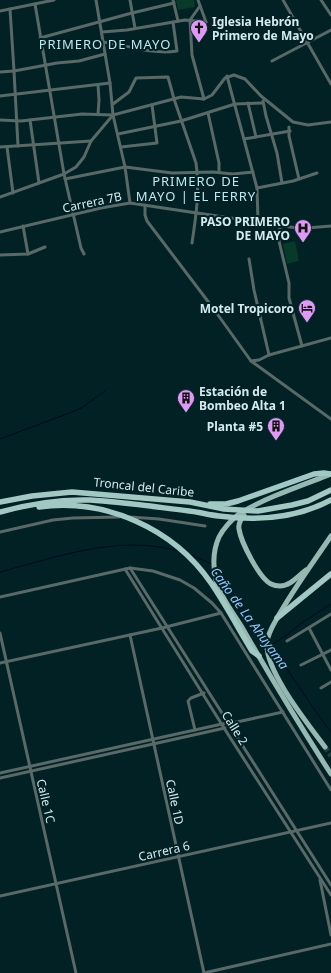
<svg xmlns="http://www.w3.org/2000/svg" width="331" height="973" viewBox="0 0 331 973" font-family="'Noto Sans',sans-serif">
  <rect width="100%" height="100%" fill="#022125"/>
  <g fill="#073a28">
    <polygon points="176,0 194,0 195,7 178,10"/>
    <polygon points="295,241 299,261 287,264 283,244"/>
  </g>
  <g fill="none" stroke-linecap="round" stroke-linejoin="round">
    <g stroke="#00091f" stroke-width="1">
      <polyline points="0,439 72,412 81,408 105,391"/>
      <polyline points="189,554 212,564"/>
      <polyline points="217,570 222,575 253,625 265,639"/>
      <path d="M 0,572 C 58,557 118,534 178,551"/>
      <polyline points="270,644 316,712 331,732"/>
      <polyline points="271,645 287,635 303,622 331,604"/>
    </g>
    <polyline stroke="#223f43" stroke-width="5" stroke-dasharray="5 2.5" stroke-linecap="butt" points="325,747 331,756"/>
    <g stroke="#586967" stroke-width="3">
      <polyline points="96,0 110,83 113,115 125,167 130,203"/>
      <polyline points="130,0 135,28"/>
      <polyline points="173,0 178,21"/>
      <polyline points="198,0 206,22"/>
      <polyline points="283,0 331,84"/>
      <polyline points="321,0 331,15"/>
      <polyline points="35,4 64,174 81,248 84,254"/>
      <polyline points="200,6 190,20 192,55 204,99"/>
      <polyline points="10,9 14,71 18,146"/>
      <polyline points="0,11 54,0"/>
      <polyline points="102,32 127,30 185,20 206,22"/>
      <polyline points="40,38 132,13 174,3"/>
      <path d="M 103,42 C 128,45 152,55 177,51 L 173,22"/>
      <polyline points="272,61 331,30"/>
      <polyline points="0,72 14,71 57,63 79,61 105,54"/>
      <polyline points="227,76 257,188 258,221"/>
      <polyline points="0,96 110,83"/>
      <polyline points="263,101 266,116 277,153 282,183"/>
      <polyline points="248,103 256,137"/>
      <path d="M 113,104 L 129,92 L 136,78 L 168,77 L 174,99 L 196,163 C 200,190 196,216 192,243"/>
      <polyline points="208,113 219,163 219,172"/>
      <polyline points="98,114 99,100 98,85"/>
      <polyline points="0,120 21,121 82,114 113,115 181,97 204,99 212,95 225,78 234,75 245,79 261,96 293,122 308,125 331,122"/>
      <polyline points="30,120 39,183"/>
      <polyline points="289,127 289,136 299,179"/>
      <polyline points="118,134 181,121 235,104 263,103"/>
      <polyline points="244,139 290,131"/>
      <polyline points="0,147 91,141"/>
      <polyline points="7,147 13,193"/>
      <polyline points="121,147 157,143 152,105"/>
      <polyline points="65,179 125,167 172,173 213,172 233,174 253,172"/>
      <polyline points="257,188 293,181 317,173"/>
      <polyline points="0,197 64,174 76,167 84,157 91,141 113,115"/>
      <polyline points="145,205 145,215 147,221 213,308 251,361 331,419"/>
      <polyline points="280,225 279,241 289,283 289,298 302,346"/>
      <polyline points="23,226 28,254"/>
      <polyline points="0,232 101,208 130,203 297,228 307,228 331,226"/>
      <polyline points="0,255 28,254 45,247"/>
      <polyline points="249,259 254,290 269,355"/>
      <polyline points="251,361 259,360 269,355 331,338"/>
      <polyline points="130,517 159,519 205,526"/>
      <polyline points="0,532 53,520 73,518 119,517"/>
      <polyline points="130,568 331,885"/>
      <polyline points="125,569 224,728 331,895"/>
      <polyline points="0,597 130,568 153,571 180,580 194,588 212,603 221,613 331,790"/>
      <polyline points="309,628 331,670"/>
      <polyline points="0,633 76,973"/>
      <polyline points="130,635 204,973"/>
      <polyline points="287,641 331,614"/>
      <polyline points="0,663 162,628 221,613"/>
      <polyline points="301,665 331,650"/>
      <polyline points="321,688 331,682"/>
      <polyline points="195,730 188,701 191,698 204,693"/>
      <polyline points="0,773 222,724 237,722 283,712"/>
      <polyline points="0,778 225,728"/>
      <polyline points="320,880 331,935"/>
      <polyline points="0,896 331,823"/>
      <polyline points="204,973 331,944"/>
    </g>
    <g stroke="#95b8b3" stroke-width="5">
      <path d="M 331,474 C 303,485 264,498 239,514 C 232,519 223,529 219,537 C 213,550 213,567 216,581 C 221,598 234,614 243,629 C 271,678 300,726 331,774"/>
      <path d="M 244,515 C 241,519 238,524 239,529 C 241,542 259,578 271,584 C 273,585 278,586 280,586 C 290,586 298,576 306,570"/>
      <path d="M 325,747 C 308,724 264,670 267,642 C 268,634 272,627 276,620 C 292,591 312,564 331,536"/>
    </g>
    <g stroke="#a1c8c2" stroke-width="5.5">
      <polyline points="0,502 32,496 72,492 190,502 224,509 258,511 292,505 308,501 331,490"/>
      <polyline points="210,504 226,504 238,501 314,474 324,473 331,474"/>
      <path d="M 39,507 C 105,498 173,528 211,583 C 226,605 238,628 252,651 L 259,656"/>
      <path d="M 0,512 C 29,504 59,499 90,500 C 123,502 156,507 189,511 C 199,512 209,515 219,516 C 257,521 297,518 331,500"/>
      <polyline points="277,618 331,574"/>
    </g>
  </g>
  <defs>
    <g id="church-pin" transform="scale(0.9)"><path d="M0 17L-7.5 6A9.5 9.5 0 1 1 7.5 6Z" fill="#dd99f3" stroke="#022125"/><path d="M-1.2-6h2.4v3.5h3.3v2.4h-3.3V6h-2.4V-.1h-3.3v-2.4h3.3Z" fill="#111"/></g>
    <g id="hospital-pin" transform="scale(0.9)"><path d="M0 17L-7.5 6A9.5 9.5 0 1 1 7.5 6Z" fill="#dd99f3" stroke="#022125"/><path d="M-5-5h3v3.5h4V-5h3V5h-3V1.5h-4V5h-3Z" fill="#111"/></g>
    <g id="hotel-pin" transform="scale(0.9)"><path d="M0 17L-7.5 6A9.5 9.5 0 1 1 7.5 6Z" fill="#dd99f3" stroke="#022125"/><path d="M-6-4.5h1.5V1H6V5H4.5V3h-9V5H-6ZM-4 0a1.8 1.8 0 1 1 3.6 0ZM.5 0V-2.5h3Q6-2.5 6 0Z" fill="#111"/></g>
    <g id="building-pin" transform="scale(0.9)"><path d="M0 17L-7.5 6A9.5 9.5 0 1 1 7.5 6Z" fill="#dd99f3" stroke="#022125"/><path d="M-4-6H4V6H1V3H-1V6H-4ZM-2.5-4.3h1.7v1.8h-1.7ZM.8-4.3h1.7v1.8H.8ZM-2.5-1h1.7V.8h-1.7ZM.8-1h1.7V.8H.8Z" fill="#111"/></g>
  </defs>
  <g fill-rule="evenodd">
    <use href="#church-pin" x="199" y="28"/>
    <use href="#hospital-pin" x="303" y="228"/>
    <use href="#hotel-pin" x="307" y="308"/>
    <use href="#building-pin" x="186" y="398"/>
    <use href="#building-pin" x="276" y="426"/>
  </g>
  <g text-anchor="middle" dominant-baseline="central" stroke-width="4" stroke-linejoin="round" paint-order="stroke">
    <g font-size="12" font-weight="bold" fill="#d5eaee" stroke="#022125" text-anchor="end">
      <text x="212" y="21" text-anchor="start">Iglesia Hebrón<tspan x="212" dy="14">Primero de Mayo</tspan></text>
      <text x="290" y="221">PASO PRIMERO<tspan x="290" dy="14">DE MAYO</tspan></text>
      <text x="294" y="308">Motel Tropicoro</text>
      <text x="199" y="391" text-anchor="start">Estación de<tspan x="199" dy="14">Bombeo Alta 1</tspan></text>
      <text x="263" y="426">Planta #5</text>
    </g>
    <g font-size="12" fill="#d5eaee" stroke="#022125">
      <text transform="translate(92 202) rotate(-12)">Carrera 7B</text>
      <text transform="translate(144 487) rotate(6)">Troncal del Caribe</text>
      <text transform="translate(235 728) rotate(58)">Calle 2</text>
      <text transform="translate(46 801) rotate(77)">Calle 1C</text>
      <text transform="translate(175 802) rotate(78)">Calle 1D</text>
      <text transform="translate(164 851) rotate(-13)">Carrera 6</text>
    </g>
    <g font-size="13" letter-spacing="1" fill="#bde9f0" stroke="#022125">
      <text x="105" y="44">PRIMERO DE MAYO</text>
      <text x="196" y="181">PRIMERO DE<tspan x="196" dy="15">MAYO | EL FERRY</tspan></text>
    </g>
    <g font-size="13" font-style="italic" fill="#93c5fc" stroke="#022125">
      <text transform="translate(250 618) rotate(54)">Caño de La Ahuyama</text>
    </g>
  </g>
</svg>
